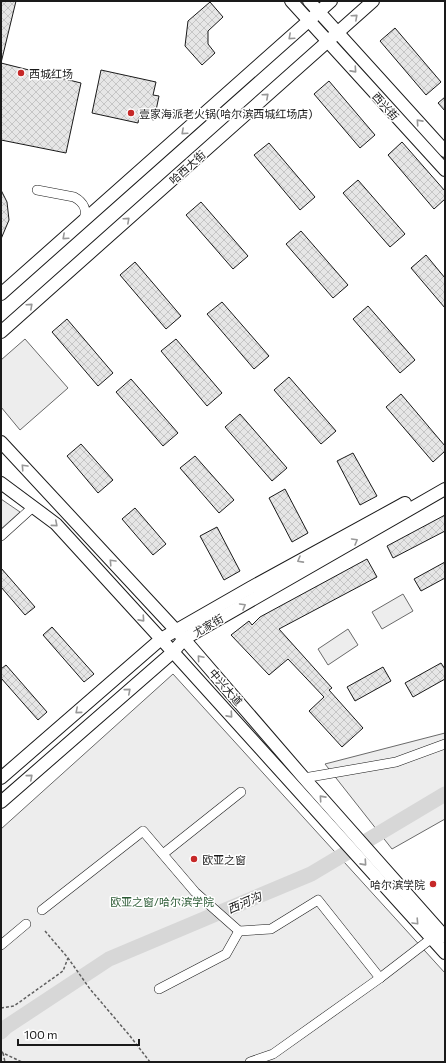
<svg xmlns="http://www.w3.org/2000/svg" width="446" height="1063" viewBox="0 0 446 1063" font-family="Commissioner,'Noto Sans SC',sans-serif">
  <defs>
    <pattern id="building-cross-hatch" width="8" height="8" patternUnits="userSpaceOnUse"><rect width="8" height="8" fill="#e6e6e6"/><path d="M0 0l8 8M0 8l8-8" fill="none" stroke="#c5c5c5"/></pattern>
  </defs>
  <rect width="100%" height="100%" fill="#fff"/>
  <g fill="#ededed" stroke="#6a6a6a">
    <polygon points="25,339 68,388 20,430 1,407 1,360"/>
    <polygon points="1,499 20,512 1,529"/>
    <polygon points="403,594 413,611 382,629 372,612"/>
    <polygon points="348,629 358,645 328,665 318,649"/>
    <polygon points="173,674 445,973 445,1062 1,1062 1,829"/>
    <polygon points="445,733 445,819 392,849 325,764"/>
  </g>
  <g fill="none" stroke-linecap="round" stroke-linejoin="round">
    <polyline stroke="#d7d7d7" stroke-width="15" points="1,1032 6,1027 109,959 311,874 445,794"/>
  </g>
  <g fill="url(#building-cross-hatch)" stroke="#1a1a1a">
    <polygon points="1,1 16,1 1,63 81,83 66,153 1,140"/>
    <polygon points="210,2 223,17 208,31 208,44 215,53 202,65 185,46 188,21"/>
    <polygon points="395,28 441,82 426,95 380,41"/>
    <polygon points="101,70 156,82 153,95 159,96 154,120 139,117 138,123 92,113"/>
    <polygon points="329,81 375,135 360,148 314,94"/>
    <polygon points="445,97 445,111 438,103"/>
    <polygon points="402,142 445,191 445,199 434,209 388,155"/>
    <polygon points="269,143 315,197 300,210 254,155"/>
    <polygon points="358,180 405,234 390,247 343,193"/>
    <polygon points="1,190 7,202 9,220 1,239"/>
    <polygon points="201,202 248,256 233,269 186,215"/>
    <polygon points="301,231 348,285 333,298 286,244"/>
    <polygon points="426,255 445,278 445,308 411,268"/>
    <polygon points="135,262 181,316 166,329 120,275"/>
    <polygon points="222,302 269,356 254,369 207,314"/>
    <polygon points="368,306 415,360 400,373 353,319"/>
    <polygon points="67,319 113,373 98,386 52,332"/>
    <polygon points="176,339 222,393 207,406 161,351"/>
    <polygon points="289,377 336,431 321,444 274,390"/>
    <polygon points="131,379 178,433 163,446 116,392"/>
    <polygon points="401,394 445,446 445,451 433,462 386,407"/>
    <polygon points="240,414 287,468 272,481 225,427"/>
    <polygon points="81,444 113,480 98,493 67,456"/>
    <polygon points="353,453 377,496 360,505 337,461"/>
    <polygon points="195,456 234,500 219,513 180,468"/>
    <polygon points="285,489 308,533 292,542 269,498"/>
    <polygon points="135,508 166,544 153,555 122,519"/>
    <polygon points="445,515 445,531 393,558 387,546"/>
    <polygon points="217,527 240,571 224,580 200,536"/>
    <polygon points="367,559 377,577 279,629 332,688 329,690 363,728 342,747 309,711 324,697 288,659 269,675 231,635 249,621 252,625 260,617"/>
    <polygon points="445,562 445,578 421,591 414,579"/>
    <polygon points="1,568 35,607 25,615 1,587"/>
    <polygon points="52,627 94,674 84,682 43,635"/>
    <polygon points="441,663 445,669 445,679 413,697 405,683"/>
    <polygon points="6,665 47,712 38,720 1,678 1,669"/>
    <polygon points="383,667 391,681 355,701 347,687"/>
  </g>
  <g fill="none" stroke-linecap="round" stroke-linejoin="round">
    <g stroke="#1a1a1a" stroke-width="10">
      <g id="minor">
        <path d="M 37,190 L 74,197 C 85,203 87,210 84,220"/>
        <polyline points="1,536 33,507"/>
        <polyline points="304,778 396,762 445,744"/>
        <polyline points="163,854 241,792"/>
        <polyline points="42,910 143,831 195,892 239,931 271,929 318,900 380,978"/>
        <polyline points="1,945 26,924"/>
        <polyline points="159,989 226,954 239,931"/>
        <polyline points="250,1062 273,1054 380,978 432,938"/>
      </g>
    </g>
    <g stroke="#1a1a1a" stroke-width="14">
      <g id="major">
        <polyline points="291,1 445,170"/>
        <polyline points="309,1 445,151"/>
        <polyline points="1,294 331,1"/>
        <polyline points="1,332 373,1"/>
        <polyline points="1,442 184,639 304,778 445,937"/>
        <polyline points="1,483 56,524 161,639 173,652 445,953"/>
        <polyline points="1,778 161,639 250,588 405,503"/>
        <polyline points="1,802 173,652 184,639 445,489"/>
      </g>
    </g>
    <g stroke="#5f5f5f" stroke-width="1.5" stroke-dasharray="3 2" stroke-linecap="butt">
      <polyline points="45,931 68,958 90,989 130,1036 150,1062"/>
      <polyline points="1,1008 14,1006 63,971 68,958"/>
      <polyline points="1,1051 3,1053 22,1062"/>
      <polyline points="3,1053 5,1062"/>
    </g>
    <use href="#minor" stroke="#fff" stroke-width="9"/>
    <use href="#major" stroke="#fff" stroke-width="12"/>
  </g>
  <defs><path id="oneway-chevron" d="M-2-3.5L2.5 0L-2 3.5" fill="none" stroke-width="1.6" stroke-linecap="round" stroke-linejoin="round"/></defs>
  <g stroke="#989898">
    <use href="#oneway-chevron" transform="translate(355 17) rotate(-42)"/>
    <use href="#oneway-chevron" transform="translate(291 37) rotate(138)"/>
    <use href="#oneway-chevron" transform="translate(354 70) rotate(48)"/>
    <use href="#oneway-chevron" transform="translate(266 96) rotate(-42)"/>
    <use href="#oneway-chevron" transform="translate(419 122) rotate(-132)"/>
    <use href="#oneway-chevron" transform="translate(184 132) rotate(138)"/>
    <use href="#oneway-chevron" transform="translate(127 220) rotate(-42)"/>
    <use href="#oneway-chevron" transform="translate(65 237) rotate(138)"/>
    <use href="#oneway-chevron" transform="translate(30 306) rotate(-42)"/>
    <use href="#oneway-chevron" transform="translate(24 467) rotate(-133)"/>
    <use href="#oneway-chevron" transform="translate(55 524) rotate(41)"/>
    <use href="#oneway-chevron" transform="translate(355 541) rotate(-30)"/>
    <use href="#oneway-chevron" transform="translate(300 560) rotate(151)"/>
    <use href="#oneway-chevron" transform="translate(112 562) rotate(-133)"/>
    <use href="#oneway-chevron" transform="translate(243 606) rotate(-30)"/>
    <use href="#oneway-chevron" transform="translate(142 619) rotate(48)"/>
    <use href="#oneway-chevron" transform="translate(200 658) rotate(-131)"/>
    <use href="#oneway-chevron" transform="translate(128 691) rotate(-41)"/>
    <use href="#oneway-chevron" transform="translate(78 711) rotate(139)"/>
    <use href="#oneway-chevron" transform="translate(230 715) rotate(48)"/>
    <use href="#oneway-chevron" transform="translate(30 777) rotate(-41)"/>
    <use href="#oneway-chevron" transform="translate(322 798) rotate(-132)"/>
    <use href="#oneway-chevron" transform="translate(364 863) rotate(48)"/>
    <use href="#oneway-chevron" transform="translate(416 922) rotate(47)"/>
  </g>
  <g fill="#c62828" stroke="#fff" stroke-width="1.5">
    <circle cx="21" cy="73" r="4"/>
    <circle cx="131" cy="113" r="4"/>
    <circle cx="194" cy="859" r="4"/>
    <circle cx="433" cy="884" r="4"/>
  </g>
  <g text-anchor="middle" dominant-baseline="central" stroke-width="3" stroke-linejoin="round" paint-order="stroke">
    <g font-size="11" fill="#1a1a1a" stroke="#fff" text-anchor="start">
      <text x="29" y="73">西城红场</text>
      <text x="139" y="113">壹家海派老火锅(哈尔滨西城红场店)</text>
      <text x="202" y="859">欧亚之窗</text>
      <text x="425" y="884" text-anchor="end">哈尔滨学院</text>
    </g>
    <g font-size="11" fill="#1a1a1a" stroke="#fff">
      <text transform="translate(386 106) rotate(48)">西兴街</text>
      <text transform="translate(187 167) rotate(-42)">哈西大街</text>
      <text transform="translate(208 625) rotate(-30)">尤家街</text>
      <text transform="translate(226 687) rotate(49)">中兴大道</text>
    </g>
    <g font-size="11" fill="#2b5a34" stroke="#fff">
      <text x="162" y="901">欧亚之窗/哈尔滨学院</text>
    </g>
    <g font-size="12" font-style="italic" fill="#1a1a1a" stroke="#fff">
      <text transform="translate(244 902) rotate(-23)">西河沟</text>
    </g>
  </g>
  <rect width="446" height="1063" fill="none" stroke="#1a1a1a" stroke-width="4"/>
  <path d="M18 1039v6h121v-6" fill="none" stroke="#1a1a1a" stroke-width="2"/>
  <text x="24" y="1039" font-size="12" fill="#1a1a1a" stroke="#ffffff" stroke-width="3" paint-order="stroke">100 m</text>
</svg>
